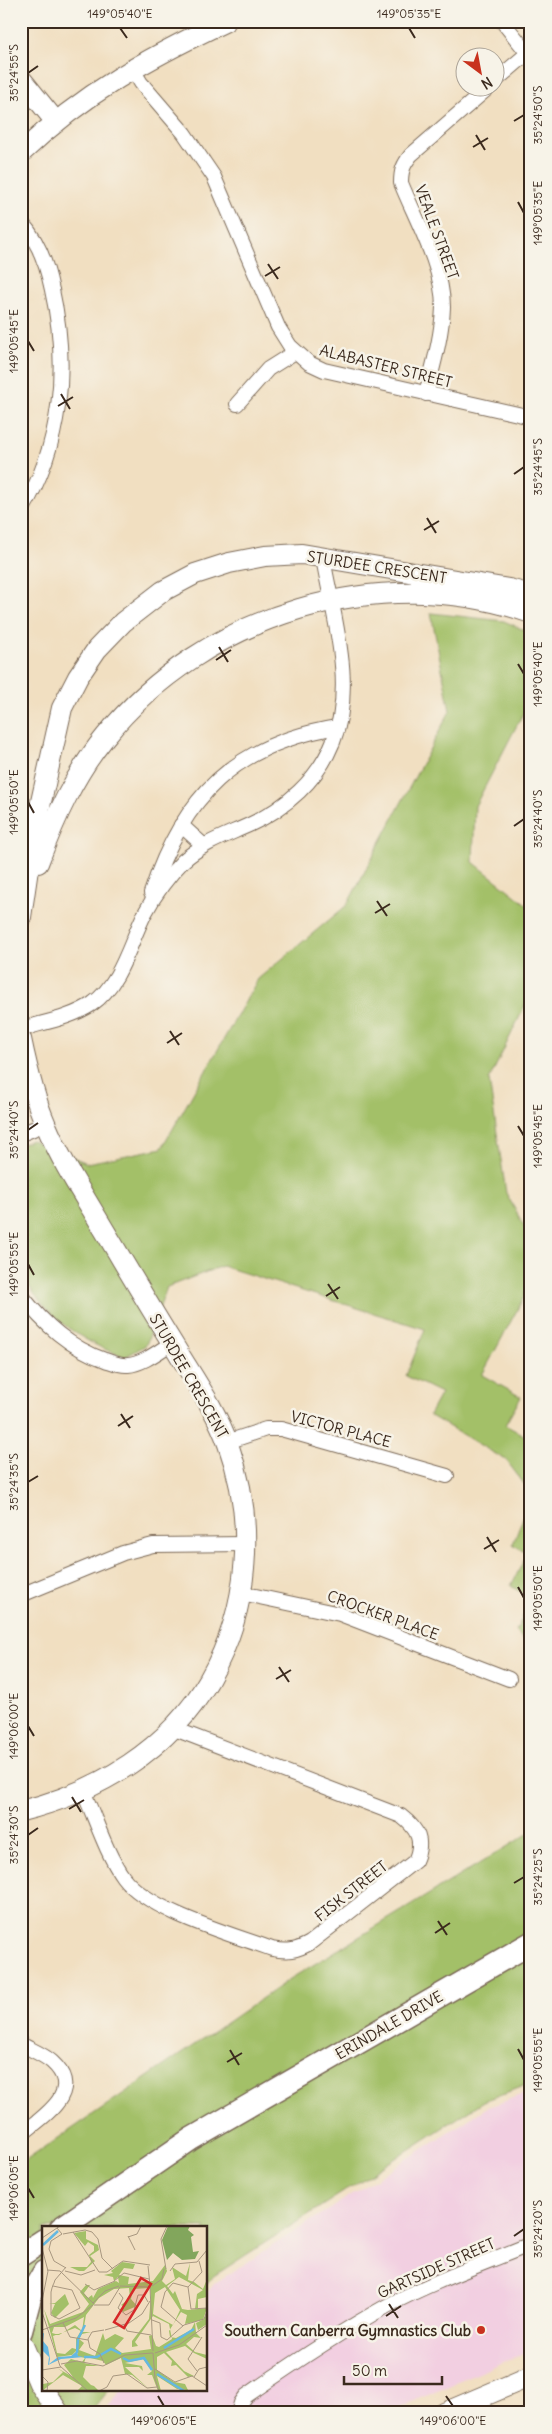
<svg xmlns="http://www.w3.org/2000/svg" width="552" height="2434" viewBox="0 0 552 2434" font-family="Delius,sans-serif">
  <rect width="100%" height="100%" fill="#f7f3e8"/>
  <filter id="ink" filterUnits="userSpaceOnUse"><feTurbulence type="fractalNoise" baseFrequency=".02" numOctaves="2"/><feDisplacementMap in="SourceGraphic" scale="10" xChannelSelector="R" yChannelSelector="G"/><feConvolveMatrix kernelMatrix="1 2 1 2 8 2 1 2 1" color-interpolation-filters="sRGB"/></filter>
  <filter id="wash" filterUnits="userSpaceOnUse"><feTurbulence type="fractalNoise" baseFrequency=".0096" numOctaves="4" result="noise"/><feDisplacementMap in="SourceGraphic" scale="20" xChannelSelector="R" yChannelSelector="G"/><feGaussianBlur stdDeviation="1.12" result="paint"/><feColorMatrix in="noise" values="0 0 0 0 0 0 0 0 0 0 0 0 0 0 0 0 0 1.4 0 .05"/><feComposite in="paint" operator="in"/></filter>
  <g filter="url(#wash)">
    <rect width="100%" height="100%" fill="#f1dfc1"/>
    <polygon fill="#f2cfe1" points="531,2091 531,2363 526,2352 387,2413 103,2413 122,2390 206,2390 206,2294 215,2283 486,2108"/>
    <g fill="#a3c068" stroke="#6f7543">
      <path d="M 431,613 L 504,621 L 531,633 L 531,698 L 475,806 L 473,862 L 531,908 L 531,993 L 489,1080 L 506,1193 L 531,1239 L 531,1267 L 524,1297 L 482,1375 L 521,1397 L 505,1425 L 531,1439 L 531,1493 L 506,1460 L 429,1415 L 441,1393 L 406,1376 L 425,1329 L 222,1266 L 167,1287 L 146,1345 L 125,1357 C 80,1342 44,1315 21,1273 L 21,1145 L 31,1140 L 87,1163 L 162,1148 L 258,979 L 347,905 L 450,711 Z"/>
      <polygon points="531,1497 531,1598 511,1586 527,1554 513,1544"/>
      <polygon points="531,1600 531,1649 516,1631"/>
      <polygon points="531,1832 531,2083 484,2101 212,2277 206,2284 206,2228 44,2228 44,2390 109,2390 90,2413 21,2413 21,2164 290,1979"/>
    </g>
  </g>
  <g filter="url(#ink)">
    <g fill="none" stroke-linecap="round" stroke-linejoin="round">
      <g stroke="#7b6957" stroke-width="16">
        <g id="street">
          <polyline points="502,21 531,57"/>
          <polyline points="132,68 141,83 184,133 214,177 278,327 290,346 309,363 324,370 531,417"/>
          <polyline points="494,82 528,53"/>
          <path d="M 21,222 C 39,241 47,265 52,290 C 69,365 62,446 21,512"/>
          <path d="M 426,394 C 433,366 442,336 443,307 C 443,267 416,220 401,183 C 401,171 403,165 411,155 L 488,88"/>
          <polyline points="237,404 268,369 295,352"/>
          <polyline points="181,825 203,845"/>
          <path d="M 151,893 C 183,796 235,744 337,727"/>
          <path d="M 21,1029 C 45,1022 71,1018 92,1004 C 121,984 130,942 145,913 C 155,894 168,876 183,861 C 203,843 225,836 249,825 C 286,808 318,780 333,742 C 356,685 333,616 323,558"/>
          <polyline points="21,1134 45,1124"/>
          <path d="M 21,1295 C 44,1324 70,1348 105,1360 C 112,1362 120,1366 128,1365 C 143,1364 159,1351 172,1343"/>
          <polyline points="227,1442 266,1429 281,1429 447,1476"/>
          <polyline points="241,1593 340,1614 509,1679"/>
          <polyline points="21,1595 123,1553 153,1545 246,1544"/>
          <path d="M 83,1791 C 95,1817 106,1853 123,1877 C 148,1911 231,1934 272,1949 C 287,1952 296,1951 310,1943 L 415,1861 C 424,1841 418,1829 401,1816 L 172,1728"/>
          <path d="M 21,2044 C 31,2050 43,2054 52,2062 C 85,2092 43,2116 21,2135"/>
          <path d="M 238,2413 L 241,2403 L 246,2396 C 292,2364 338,2333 387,2306 C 433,2281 483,2264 531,2244"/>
        </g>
      </g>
      <g stroke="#7b6957" stroke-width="22">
        <g id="secondary">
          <polyline points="21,79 56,122"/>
          <path d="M 21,153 C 84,93 148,58 226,21"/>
          <path d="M 38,863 C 55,818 74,775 105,737 C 204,614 381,560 531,613"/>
          <polyline points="21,917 32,842 62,708 78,677 97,649 123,622 163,591 195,574 229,563 265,556 302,554 509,589 531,595"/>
          <path d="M 21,1039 C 27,1068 34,1098 46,1125 C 61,1161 83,1194 103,1228 C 127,1268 151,1309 176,1349 C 194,1379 216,1410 228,1444 C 256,1522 250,1608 209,1680 C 169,1750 98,1792 21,1811"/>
          <polyline points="22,2343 39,2383 59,2413"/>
          <polyline points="444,2413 531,2376"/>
        </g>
      </g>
      <g stroke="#7b6957" stroke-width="25">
        <g id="primary">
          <polyline points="61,2228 191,2139 531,1943"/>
          <polyline points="21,2255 44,2240"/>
          <polyline points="21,2331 31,2294 44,2272"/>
        </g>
      </g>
      <use href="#street" stroke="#fff" stroke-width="14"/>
      <use href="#secondary" stroke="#fff" stroke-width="20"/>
      <use href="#primary" stroke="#fff" stroke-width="22"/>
    </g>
  </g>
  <path fill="none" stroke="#3b2a1e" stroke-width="2" d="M 120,28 L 127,38M 409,28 L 415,38M 28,73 L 38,66M 514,121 L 524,115M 476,135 L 485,150M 473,147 L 488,138M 518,202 L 524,213M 268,264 L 278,279M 265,276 L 280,267M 28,341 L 34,351M 61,394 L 70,409M 58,406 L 73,397M 514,474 L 524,467M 427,518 L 436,533M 424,530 L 439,521M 219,647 L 228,662M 216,660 L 231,650M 518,664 L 524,674M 28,802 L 34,813M 514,826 L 524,819M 377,901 L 387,916M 375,913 L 390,904M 170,1031 L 179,1045M 167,1043 L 182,1033M 518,1126 L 524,1136M 28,1130 L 38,1123M 28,1264 L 34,1275M 328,1284 L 338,1299M 326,1296 L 340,1287M 121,1414 L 130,1428M 118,1426 L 133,1416M 28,1482 L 38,1476M 487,1537 L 496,1552M 484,1549 L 499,1540M 518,1587 L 524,1598M 279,1667 L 289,1682M 276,1679 L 291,1670M 28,1726 L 34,1736M 72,1797 L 81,1812M 69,1809 L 84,1800M 28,1835 L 38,1828M 514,1883 L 524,1877M 438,1921 L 447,1935M 435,1933 L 450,1923M 518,2049 L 524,2060M 230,2050 L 239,2065M 227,2062 L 242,2053M 28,2188 L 34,2198M 514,2236 L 524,2229M 389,2304 L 398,2318M 386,2316 L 401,2306M 158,2396 L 164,2406M 446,2396 L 453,2406"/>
  <circle fill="#c8321e" stroke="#f7f3e8" stroke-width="2" cx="481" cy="2330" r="5"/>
  <g text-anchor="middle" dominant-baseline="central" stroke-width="5" stroke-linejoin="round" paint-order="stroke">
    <g font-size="15" fill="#3b2a1e" stroke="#f7f3e8">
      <text transform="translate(437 232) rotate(70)">VEALE STREET</text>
      <text transform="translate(386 366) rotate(14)">ALABASTER STREET</text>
      <text transform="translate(377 567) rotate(9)">STURDEE CRESCENT</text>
      <text transform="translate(189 1376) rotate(60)">STURDEE CRESCENT</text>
      <text transform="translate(341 1429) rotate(15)">VICTOR PLACE</text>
      <text transform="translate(383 1615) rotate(20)">CROCKER PLACE</text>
      <text transform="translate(351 1891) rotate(-38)">FISK STREET</text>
      <text transform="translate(389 2025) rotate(-30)">ERINDALE DRIVE</text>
      <text transform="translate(436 2268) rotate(-24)">GARTSIDE STREET</text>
    </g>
    <g font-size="15" font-weight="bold" fill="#3b2a1e" stroke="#f7f3e8" text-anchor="end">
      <text x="471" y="2330">Southern Canberra Gymnastics Club</text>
    </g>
  </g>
  <g transform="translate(42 2226)">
    <rect width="165" height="165" fill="#f1dfc1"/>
    <path d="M 44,5 L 44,13 L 56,19 L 57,24 L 48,30 L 53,35 L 42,45 L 37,45 L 28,41 L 45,41 L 49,36 L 47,29 L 52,25 L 52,20 L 46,16 L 43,20 L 32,7 ZM 80,36 L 93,38 L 91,43 L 82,42 L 77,49 L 87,51 L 86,58 L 111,55 L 123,39 L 125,45 L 120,55 L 124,59 L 133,53 L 130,41 L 144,50 L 148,37 L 146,54 L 152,56 L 161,63 L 165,53 L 165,71 L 156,73 L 156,82 L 153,83 L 155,68 L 161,64 L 137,51 L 125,60 L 131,68 L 133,65 L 140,83 L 146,84 L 165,82 L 161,94 L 165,88 L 165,98 L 156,104 L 154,97 L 160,94 L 143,98 L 145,89 L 139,86 L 127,105 L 128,111 L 134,112 L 149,104 L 153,96 L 154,107 L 159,112 L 152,111 L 144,118 L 153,126 L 165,129 L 165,133 L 152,127 L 143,120 L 124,126 L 142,145 L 152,150 L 146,151 L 134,139 L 129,140 L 130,135 L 122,127 L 115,131 L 115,144 L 132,156 L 143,158 L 146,164 L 135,163 L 115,150 L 119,165 L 116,165 L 110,149 L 105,149 L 110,145 L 101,133 L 83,137 L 100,140 L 101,145 L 97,141 L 83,141 L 107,163 L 90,149 L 83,148 L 79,132 L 64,139 L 61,135 L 44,131 L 42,137 L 57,140 L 44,140 L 41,151 L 49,159 L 52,160 L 57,165 L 35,165 L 40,160 L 21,149 L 0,165 L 1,158 L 11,156 L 21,146 L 15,142 L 31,151 L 22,139 L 29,133 L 40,136 L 43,132 L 35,130 L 36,123 L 30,129 L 15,131 L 2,83 L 8,98 L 41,86 L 47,78 L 38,66 L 44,59 L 48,59 L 42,67 L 46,72 L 50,69 L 51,72 L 56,63 L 74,55 L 77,57 L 76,51 L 72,55 L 71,51 L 62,49 L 71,47 L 69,45 ZM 123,61 L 138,84 L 131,99 L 111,88 L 113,67 ZM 87,62 L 88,72 L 79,79 L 83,81 L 78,83 L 81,86 L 95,80 L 89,73 L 91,63 L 108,62 L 109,70 L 107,93 L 90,115 L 90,121 L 96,120 L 93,116 L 111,90 L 127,98 L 130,113 L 117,121 L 114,120 L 110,109 L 107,110 L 109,123 L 80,127 L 73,122 L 82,112 L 73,108 L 63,114 L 61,107 L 53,130 L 37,124 L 42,117 L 37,113 L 40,108 L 49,106 L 41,106 L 44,89 L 57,72 L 72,63 ZM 42,91 L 40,105 L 33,99 L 17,109 L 10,107 L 12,101 L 23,101 ZM 33,102 L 39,105 L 34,113 L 34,123 L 30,122 L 23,128 L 15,127 L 11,110 ZM 23,68 L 27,78 L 13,92 L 9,87 L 13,78 L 7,77 L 13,77 Z" fill="#a3c068" fill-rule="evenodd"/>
    <path d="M 126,0 L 148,0 L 146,4 L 152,9 L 149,11 L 151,26 L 157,25 L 153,33 L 140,34 L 131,27 L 125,34 L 120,14 Z" fill="#82a65c"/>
    <path d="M 2,107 L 1,115 L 6,121 L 8,133 L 7,138 L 16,131 L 29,130 L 35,125 L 36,130 L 42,131 L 19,133 L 6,139 L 7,131 L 0,124 L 0,108 Z" fill="#65b8e1"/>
    <path fill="none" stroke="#65b8e1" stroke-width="2.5" d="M 1,19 L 16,5M 122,122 L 152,103M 35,127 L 36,113 L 43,99M 42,131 L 55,131 L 69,123 L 79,128M 81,132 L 87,135 L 102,132 L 110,144M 115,148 L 142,165"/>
    <path fill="none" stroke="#a89780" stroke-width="1" d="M 15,2 L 20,8 L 9,15 L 7,23 L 12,35 L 24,42M 31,6 L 57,46 L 65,46 L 81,35 L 108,39M 21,8 L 43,4 L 50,6 L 56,13 L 60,32 L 71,43M 86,10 L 93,24M 86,11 L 95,8 L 99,0M 0,12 L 18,0M 0,22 L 6,45 L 0,75M 106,40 L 108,59M 124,43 L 119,13 L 125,0M 5,44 L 18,45 L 52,78M 23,45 L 39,49 L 53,44M 128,45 L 133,38 L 155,36 L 165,24M 72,55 L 82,47 L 107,53M 43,58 L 52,64 L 73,55M 11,60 L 30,64 L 38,82 L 17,93 L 9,89 L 9,66 L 10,62 L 11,59 L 12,57 L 13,54 L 24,41M 78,60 L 108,61M 110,60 L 120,53 L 122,43M 108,61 L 111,125M 146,61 L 160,46 L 157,35M 77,67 L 81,72 L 76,82 L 84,89 L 92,84 L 96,69 L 102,69 L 106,76M 51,77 L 63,65 L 77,60M 52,79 L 67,79 L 78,61M 0,86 L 18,140 L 46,165M 110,94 L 118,97 L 119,111 L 125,114 L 142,99 L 162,93 L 165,85M 21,97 L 28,111 L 46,114M 82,99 L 85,105 L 109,109M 141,100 L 119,81 L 123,66 L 131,57 L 146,61 L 149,83 L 165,82M 0,104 L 34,92 L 51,79M 63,104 L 87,97 L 100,88 L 108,75M 111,127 L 113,153 L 117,165M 113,127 L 137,119 L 165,99M 62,137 L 58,128 L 48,122 L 46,113 L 50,106 L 62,104M 19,138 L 35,135 L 61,140 L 83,129 L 111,127M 113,143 L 133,156 L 150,150 L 165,160M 0,144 L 19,141M 155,145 L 146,133 L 160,111M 0,150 L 6,156 L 5,165M 152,151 L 157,143 L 165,141M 57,165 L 65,161 L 71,150 L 85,148 L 105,162 L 115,161"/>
    <path fill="#d62828" fill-opacity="0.15" stroke="#d62828" stroke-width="2.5" d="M 99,52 L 109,58 L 82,102 L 72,96 Z"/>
    <rect width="165" height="165" fill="none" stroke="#3b2a1e" stroke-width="2.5"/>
  </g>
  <rect width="552" height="2434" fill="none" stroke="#f7f3e8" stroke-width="55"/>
  <g transform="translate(480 72) rotate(148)"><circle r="24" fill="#f7f3e8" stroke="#aca397"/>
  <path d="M0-4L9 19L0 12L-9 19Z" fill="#c8321e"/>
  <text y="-8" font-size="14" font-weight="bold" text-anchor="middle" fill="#3b2a1e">N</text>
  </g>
  <path d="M344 2376v8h98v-8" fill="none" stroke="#3b2a1e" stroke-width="2.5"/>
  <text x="352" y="2376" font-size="15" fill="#3b2a1e" stroke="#f7f3e8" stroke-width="4" paint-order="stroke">50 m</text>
  <rect x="28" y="28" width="496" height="2378" fill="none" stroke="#3b2a1e" stroke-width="2"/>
  <g font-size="12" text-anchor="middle" fill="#3b2a1e">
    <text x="120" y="18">149°05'40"E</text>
    <text x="409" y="18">149°05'35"E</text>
    <text transform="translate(14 73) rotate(-90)" y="4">35°24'55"S</text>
    <text transform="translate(538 115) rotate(-90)" y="4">35°24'50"S</text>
    <text transform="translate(538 213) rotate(-90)" y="4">149°05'35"E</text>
    <text transform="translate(14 341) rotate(-90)" y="4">149°05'45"E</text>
    <text transform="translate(538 467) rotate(-90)" y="4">35°24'45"S</text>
    <text transform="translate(538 674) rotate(-90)" y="4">149°05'40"E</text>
    <text transform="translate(14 802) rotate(-90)" y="4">149°05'50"E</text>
    <text transform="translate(538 819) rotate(-90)" y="4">35°24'40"S</text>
    <text transform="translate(14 1130) rotate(-90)" y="4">35°24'40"S</text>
    <text transform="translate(538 1136) rotate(-90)" y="4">149°05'45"E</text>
    <text transform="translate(14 1264) rotate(-90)" y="4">149°05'55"E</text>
    <text transform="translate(14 1482) rotate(-90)" y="4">35°24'35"S</text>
    <text transform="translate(538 1598) rotate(-90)" y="4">149°05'50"E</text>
    <text transform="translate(14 1726) rotate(-90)" y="4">149°06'00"E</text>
    <text transform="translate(14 1835) rotate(-90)" y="4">35°24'30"S</text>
    <text transform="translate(538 1877) rotate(-90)" y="4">35°24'25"S</text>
    <text transform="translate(538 2060) rotate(-90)" y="4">149°05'55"E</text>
    <text transform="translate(14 2188) rotate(-90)" y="4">149°06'05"E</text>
    <text transform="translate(538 2229) rotate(-90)" y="4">35°24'20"S</text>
    <text x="164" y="2425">149°06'05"E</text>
    <text x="453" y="2425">149°06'00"E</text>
  </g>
</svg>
